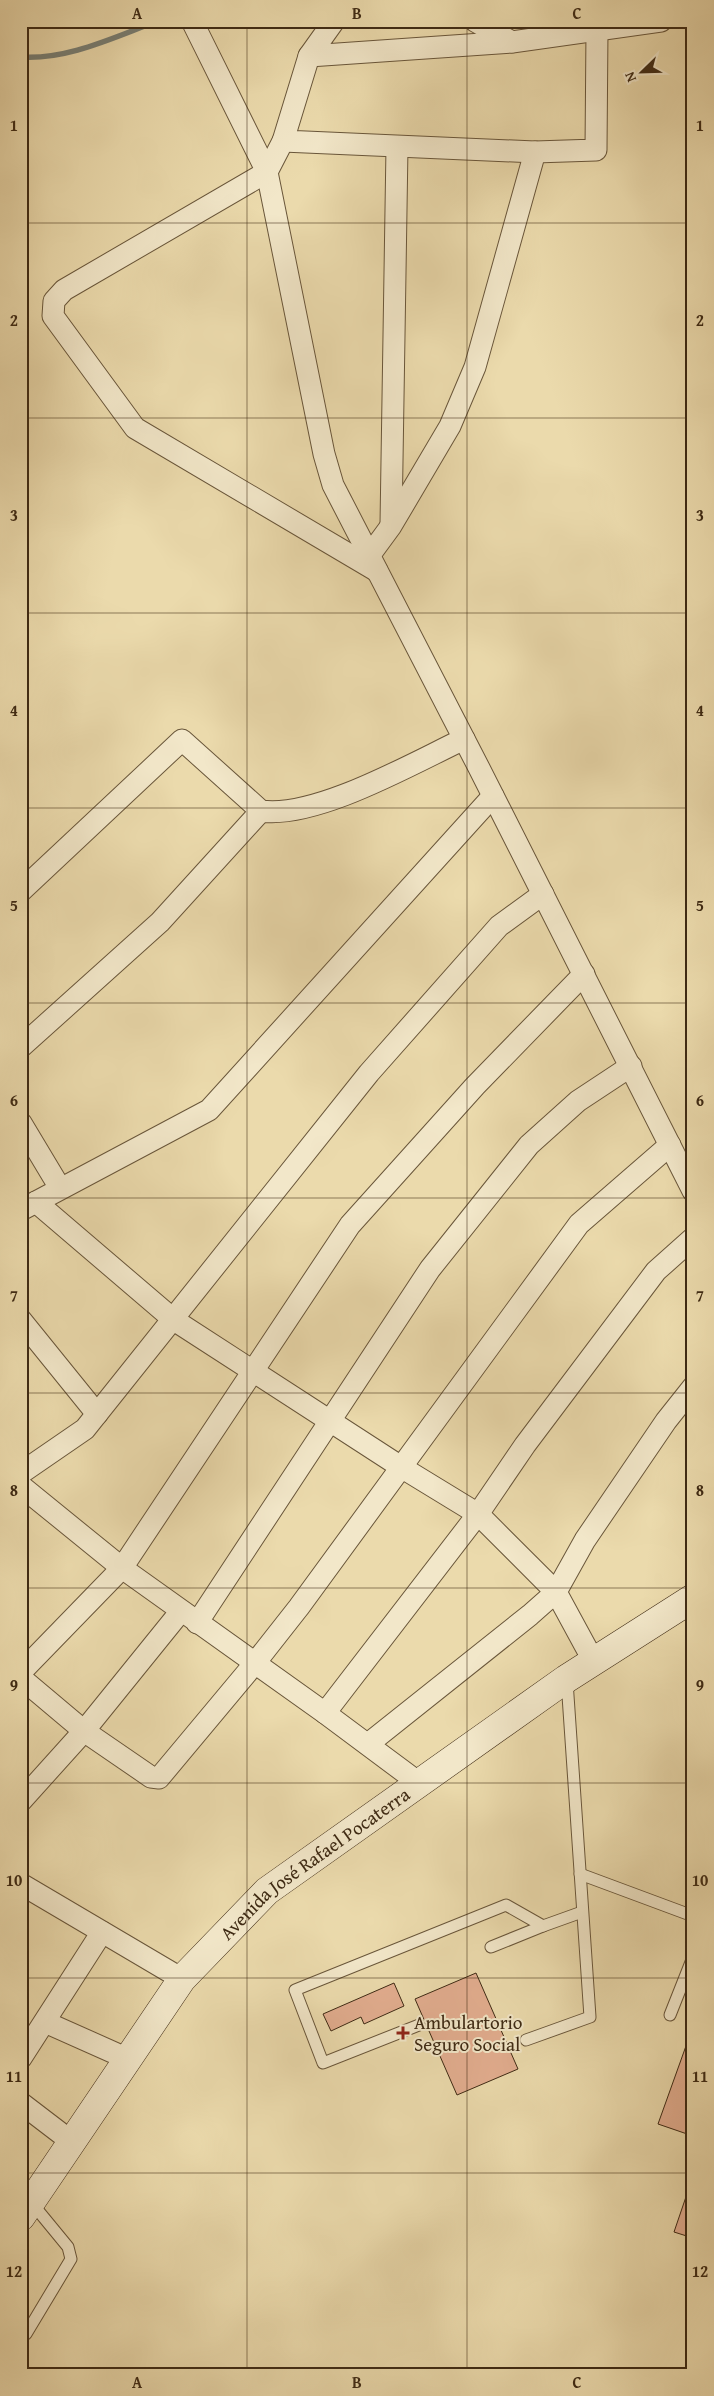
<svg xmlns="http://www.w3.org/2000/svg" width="714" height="2396" viewBox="0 0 714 2396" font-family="'Gentium Book Plus',serif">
  <rect width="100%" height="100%" fill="#ebdaac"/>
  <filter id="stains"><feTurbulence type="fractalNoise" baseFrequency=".004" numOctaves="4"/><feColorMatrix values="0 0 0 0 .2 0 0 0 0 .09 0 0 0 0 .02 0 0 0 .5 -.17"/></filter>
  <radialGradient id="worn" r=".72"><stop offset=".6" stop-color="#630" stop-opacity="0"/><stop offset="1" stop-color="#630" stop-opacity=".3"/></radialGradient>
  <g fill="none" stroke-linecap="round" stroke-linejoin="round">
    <path stroke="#787f75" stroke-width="5.5" d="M 21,57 C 68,60 114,37 158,21"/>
  </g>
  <g fill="#e2ad8f" stroke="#3e2a14">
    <polygon points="476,1973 518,2069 457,2095 415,1999"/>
    <polygon points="394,1983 404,2006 364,2024 361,2017 331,2031 323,2014"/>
    <polygon points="691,2032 693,2033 693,2136 658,2124"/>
    <polygon points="690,2185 693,2186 693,2238 674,2232"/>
  </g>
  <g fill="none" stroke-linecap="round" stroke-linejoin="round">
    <g stroke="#69563a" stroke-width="13">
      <g id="lane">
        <polyline points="580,1874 693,1916"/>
        <polyline points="491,1947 543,1926"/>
        <polyline points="670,2015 693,1957"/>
        <polyline points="419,2025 323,2063 295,1990 506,1905 543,1926 582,1912"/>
        <polyline points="526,2040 590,2017 567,1681"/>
        <polyline points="26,2334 71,2259 68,2247 31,2202"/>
      </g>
    </g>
    <g stroke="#69563a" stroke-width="23">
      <g id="street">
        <polyline points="192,21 267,172 324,454 333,485 478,766 693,1191"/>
        <polyline points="334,21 309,56 512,42 661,21"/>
        <polyline points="475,21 512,42"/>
        <polyline points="309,56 283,141 535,152"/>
        <polyline points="283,141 267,172 64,290 54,301 53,316 135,428 377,571"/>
        <polyline points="391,524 397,147"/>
        <polyline points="369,556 391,526 450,426 475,367 535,152 596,150 597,30"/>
        <path d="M 21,891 L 182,740 L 261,811 C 316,819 413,763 464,739"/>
        <polyline points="21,1047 160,922 261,811"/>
        <polyline points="21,1123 60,1188"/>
        <polyline points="36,1202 174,1320 401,1467 478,1514 556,1592 594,1662"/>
        <polyline points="21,1210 209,1110 493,796"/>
        <polyline points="21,1320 97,1414"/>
        <polyline points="21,1473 85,1429 369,1073 499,926 543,894"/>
        <polyline points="21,1486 122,1568 325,1713 419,1783"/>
        <polyline points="197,1623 430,1269 529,1145 578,1101 631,1066"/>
        <polyline points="21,1672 122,1568 350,1225 475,1086 584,974"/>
        <polyline points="21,1678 84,1731 151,1777 159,1778 255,1663 299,1607 579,1224 670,1145"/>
        <polyline points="325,1713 478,1514 525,1445 656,1271 693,1238"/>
        <polyline points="368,1744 530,1615 556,1592 585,1540 666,1421 693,1387"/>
        <polyline points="21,1801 84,1731 181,1611"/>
        <polyline points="21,1884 182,1979"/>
        <polyline points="45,2022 128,2059"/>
        <polyline points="21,2058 102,1932"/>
        <polyline points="21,2103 72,2142"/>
      </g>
    </g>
    <g stroke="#3e2a14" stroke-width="29">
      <g id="secondary">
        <path id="s1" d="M 21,2217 L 182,1979 L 267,1891 L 566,1679 L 693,1598"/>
      </g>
    </g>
    <use href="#lane" stroke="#f2e7c9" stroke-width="11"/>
    <use href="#street" stroke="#f2e7c9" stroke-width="21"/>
    <use href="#secondary" stroke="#f2e7c9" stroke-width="28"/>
  </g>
  <path fill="none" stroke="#3e2a14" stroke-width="1" stroke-opacity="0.55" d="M 247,21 L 247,2375M 467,21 L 467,2375M 21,223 L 693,223M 21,418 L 693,418M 21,613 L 693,613M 21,808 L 693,808M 21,1003 L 693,1003M 21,1198 L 693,1198M 21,1393 L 693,1393M 21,1588 L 693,1588M 21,1783 L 693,1783M 21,1978 L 693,1978M 21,2173 L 693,2173"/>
  <path fill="#8f2418" stroke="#f2e7c9" stroke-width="2" d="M400.5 2025.5h5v5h5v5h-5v5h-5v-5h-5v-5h5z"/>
  <g text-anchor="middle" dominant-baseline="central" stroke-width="4" stroke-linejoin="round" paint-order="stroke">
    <g font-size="19" fill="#3e2a14" stroke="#f2e7c9">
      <text stroke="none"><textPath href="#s1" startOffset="464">Avenida José Rafael Pocaterra</textPath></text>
    </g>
    <g font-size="19" fill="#3e2a14" stroke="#f2e7c9" text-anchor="start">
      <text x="414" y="2022">Ambulartorio<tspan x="414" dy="22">Seguro Social</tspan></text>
    </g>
  </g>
  <rect width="714" height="2396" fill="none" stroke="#ebdaac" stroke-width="55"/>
  <g transform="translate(642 72) rotate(247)" stroke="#f2e7c9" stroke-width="4" paint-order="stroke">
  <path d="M0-4L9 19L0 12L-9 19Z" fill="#3e2a14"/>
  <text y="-8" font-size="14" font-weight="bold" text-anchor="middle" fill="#3e2a14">N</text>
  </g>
  <rect x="28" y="28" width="658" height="2340" fill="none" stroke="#3e2a14" stroke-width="2"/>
  <g font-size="16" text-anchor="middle" font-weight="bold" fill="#3e2a14">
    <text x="137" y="19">A</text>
    <text x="357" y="19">B</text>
    <text x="577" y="19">C</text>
    <text x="14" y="131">1</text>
    <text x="700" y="131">1</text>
    <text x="14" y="326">2</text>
    <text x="700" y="326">2</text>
    <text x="14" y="521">3</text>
    <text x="700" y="521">3</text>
    <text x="14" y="716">4</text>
    <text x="700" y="716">4</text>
    <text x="14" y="911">5</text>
    <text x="700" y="911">5</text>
    <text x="14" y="1106">6</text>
    <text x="700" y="1106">6</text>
    <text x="14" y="1301">7</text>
    <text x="700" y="1301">7</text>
    <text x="14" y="1496">8</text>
    <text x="700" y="1496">8</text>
    <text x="14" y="1691">9</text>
    <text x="700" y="1691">9</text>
    <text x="14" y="1886">10</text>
    <text x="700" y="1886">10</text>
    <text x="14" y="2082">11</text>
    <text x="700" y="2082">11</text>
    <text x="14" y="2277">12</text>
    <text x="700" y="2277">12</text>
    <text x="137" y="2388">A</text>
    <text x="357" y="2388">B</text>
    <text x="577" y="2388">C</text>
  </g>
  <rect width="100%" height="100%" filter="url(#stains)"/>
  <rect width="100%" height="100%" fill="url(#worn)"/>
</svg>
